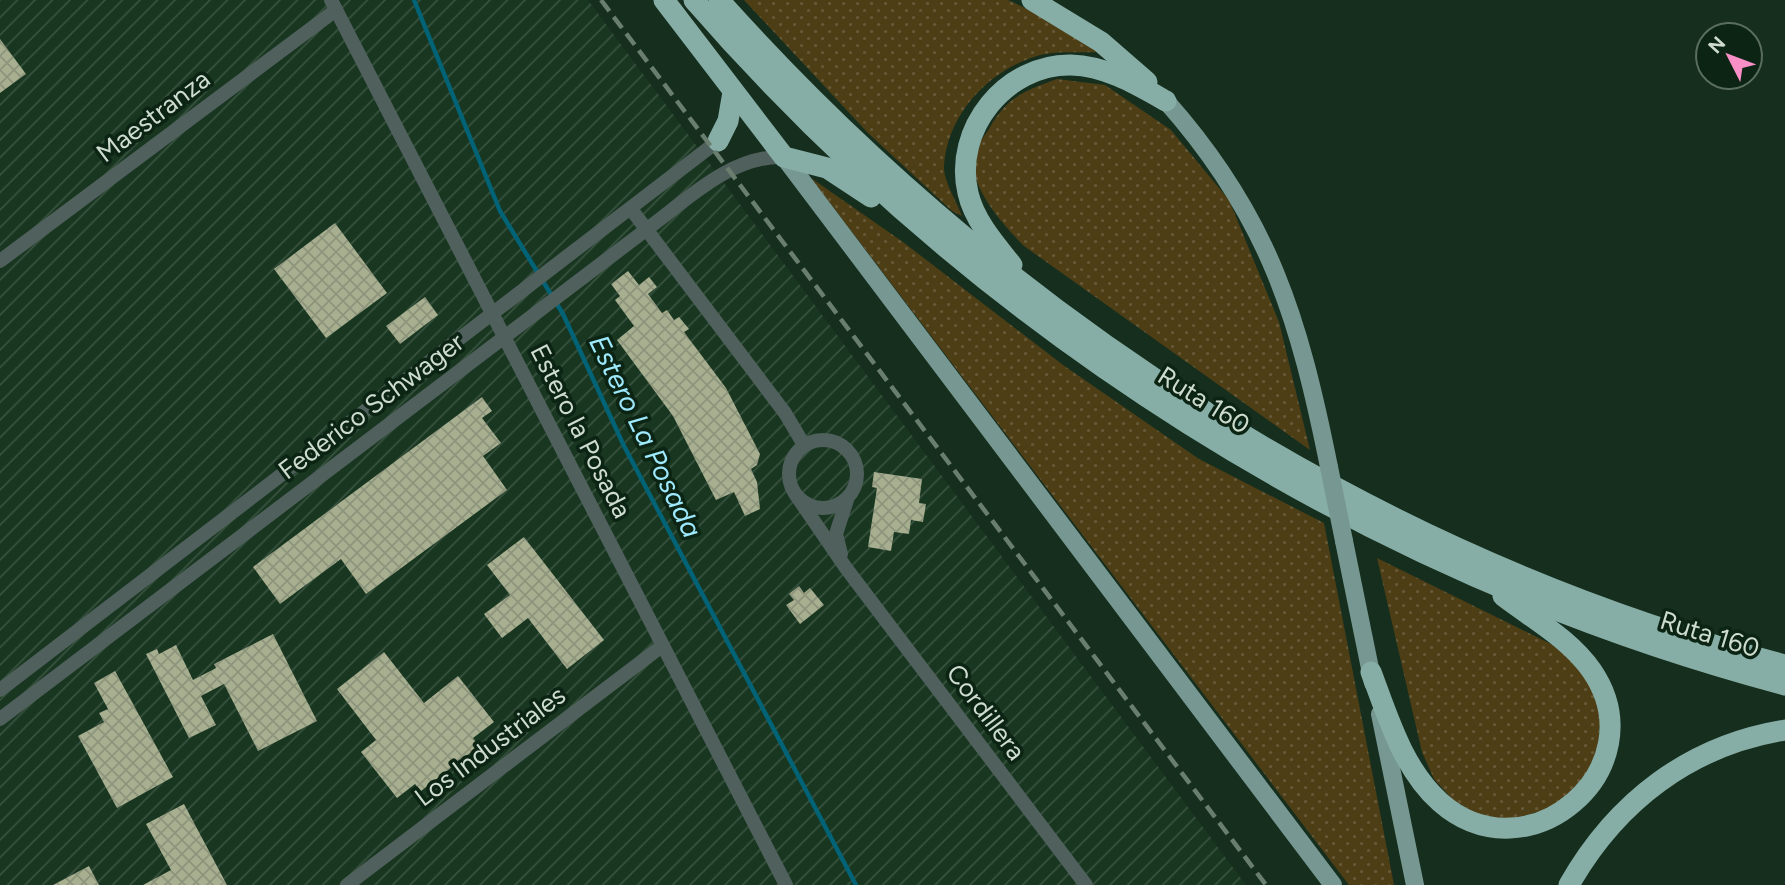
<svg xmlns="http://www.w3.org/2000/svg" width="1785" height="885" viewBox="0 0 1785 885" font-family="Figtree,sans-serif">
  <defs>
    <pattern id="industrial-furrows" width="10" height="10" patternUnits="userSpaceOnUse" patternTransform="scale(1.75)"><rect width="10" height="10" fill="#183620"/><path d="M-1 1l2-2M0 10L10 0M9 11l2-2" fill="none" stroke="#38523f"/></pattern>
    <pattern id="grass-dots" width="8" height="8" patternUnits="userSpaceOnUse" patternTransform="scale(1.75)"><rect width="8" height="8" fill="#4e3e16"/><path d="M2 2h.1M6 6h.1" fill="none" stroke="#665937" stroke-width="1.8" stroke-linecap="round"/></pattern>
    <pattern id="building-cross-hatch" width="8" height="8" patternUnits="userSpaceOnUse" patternTransform="scale(1.75)"><rect width="8" height="8" fill="#a7af90"/><path d="M0 0l8 8M0 8l8-8" fill="none" stroke="#8d947c"/></pattern>
  </defs>
  <rect width="100%" height="100%" fill="#162e1d"/>
  <polygon fill="url(#industrial-furrows)" points="0,0 588,0 1246,885 0,885"/>
  <g fill="url(#grass-dots)">
    <path d="M 744,0 L 1008,0 L 1047,18 L 1099,52 C 1082,53 1062,51 1045,54 C 994,65 947,112 944,166 C 943,180 957,202 962,216 L 952,211 L 868,133 Z"/>
    <path d="M 1057,79 L 1105,85 L 1171,130 L 1229,200 L 1279,322 L 1310,450 L 1024,246 C 1005,227 964,182 975,153 C 978,144 984,136 989,129 C 1007,97 1024,91 1057,79 Z"/>
    <polygon points="811,178 903,242 1063,365 1199,459 1324,523 1394,885 1349,885"/>
    <polygon points="1377,558 1551,644 1573,659 1601,703 1598,760 1562,805 1507,821 1478,815 1453,800 1434,779 1422,752"/>
  </g>
  <g fill="none" stroke-linecap="round" stroke-linejoin="round">
    <polyline stroke="#036376" stroke-width="4.5" points="414,0 500,211 563,314 624,446 856,885"/>
  </g>
  <g fill="url(#building-cross-hatch)">
    <polygon points="0,39 26,74 0,93"/>
    <polygon points="335,223 387,293 326,338 274,269"/>
    <polygon points="628,271 639,285 649,277 657,287 648,294 662,313 667,310 674,320 679,317 689,329 684,332 726,388 760,454 757,465 751,469 757,482 760,509 745,516 734,492 716,500 673,416 617,340 634,326 615,300 620,296 611,284"/>
    <polygon points="425,297 438,315 400,344 386,326"/>
    <polygon points="482,397 492,411 482,418 501,443 483,456 507,490 366,594 341,559 280,604 253,567"/>
    <polygon points="874,472 922,479 919,503 926,504 923,522 911,520 909,534 894,532 891,551 868,547 877,488 872,487"/>
    <polygon points="524,537 604,640 567,669 528,618 502,638 484,614 510,595 487,565"/>
    <polygon points="799,586 804,593 810,588 824,605 800,624 786,605 794,600 789,594"/>
    <polygon points="273,634 317,721 258,751 224,684 201,696 216,725 189,738 146,654 157,649 159,654 176,645 193,680 216,668 214,664"/>
    <polygon points="384,652 424,703 458,676 494,722 473,738 479,746 421,791 415,784 397,798 361,752 376,740 337,689"/>
    <polygon points="115,671 173,777 117,808 78,736 104,722 99,713 108,709 94,683"/>
    <polygon points="184,804 227,885 143,885 171,870 146,824"/>
    <polygon points="89,866 99,885 53,885"/>
  </g>
  <g fill="none" stroke-linecap="round" stroke-linejoin="round">
    <g stroke="#50605d" stroke-width="14">
      <polyline points="331,0 786,885"/>
      <polyline points="631,209 785,413 804,445"/>
      <polyline points="0,261 336,10"/>
      <circle cx="823" cy="474" r="34"/>
      <polyline points="796,495 846,568 1086,885"/>
      <polyline points="841,554 836,534 847,500"/>
      <polyline points="0,690 718,141"/>
      <path d="M 0,719 L 647,229 C 687,200 731,155 784,157"/>
      <polyline points="347,885 662,646"/>
    </g>
    <g stroke="#779892" stroke-width="18">
      <path d="M 1166,101 C 1269,217 1299,318 1329,467"/>
      <polyline points="784,157 1333,885"/>
      <polyline points="1344,541 1373,683"/>
      <polyline points="1380,714 1415,885"/>
    </g>
    <g stroke="#86aea7" stroke-width="21">
      <polyline points="664,0 784,157 827,168 871,197"/>
      <path d="M 694,0 C 980,329 1363,573 1785,685"/>
      <path d="M 719,0 C 1002,316 1373,557 1785,665"/>
      <polyline points="1032,0 1101,42 1147,82"/>
      <polyline points="718,141 728,121 733,92"/>
      <path d="M 1012,265 C 995,244 974,220 968,193 C 953,129 1006,64 1071,65 C 1106,66 1136,84 1166,101"/>
      <path d="M 1371,672 C 1388,717 1403,769 1440,802 C 1528,880 1658,768 1592,671 C 1570,639 1533,619 1503,596"/>
      <path d="M 1569,885 C 1616,802 1690,745 1785,730"/>
    </g>
    <polyline stroke="#6a7e6f" stroke-width="4.5" stroke-dasharray="14 7" stroke-linecap="butt" points="601,0 1266,885"/>
    <polyline stroke="#779892" stroke-width="18" points="1329,467 1344,541"/>
  </g>
  <g text-anchor="middle" dominant-baseline="central" stroke-width="7" stroke-linejoin="round" paint-order="stroke">
    <g font-size="26" fill="#cedcd0" stroke="#0c2413">
      <text transform="translate(153 116) rotate(-37)">Maestranza</text>
      <text transform="translate(1204 400) rotate(32)">Ruta 160</text>
      <text transform="translate(371 406) rotate(-37)">Federico Schwager</text>
      <text transform="translate(581 431) rotate(63)">Estero la Posada</text>
      <text transform="translate(1710 634) rotate(17)">Ruta 160</text>
      <text transform="translate(986 712) rotate(53)">Cordillera</text>
      <text transform="translate(490 746) rotate(-37)">Los Industriales</text>
    </g>
    <g font-size="28" font-style="italic" fill="#9ee9fd" stroke="#0c2413">
      <text transform="translate(646 436) rotate(64)">Estero La Posada</text>
    </g>
  </g>
  <g transform="translate(1729 56) rotate(312)"><circle r="33" fill="#0c2413" stroke="#5a6e5f" stroke-width="2"/>
  <path d="M0-5L12 26L0 18L-12 26Z" fill="#fa8fc7"/>
  <text y="-10" font-size="19" font-weight="bold" text-anchor="middle" fill="#cedcd0">N</text>
  </g>
</svg>
